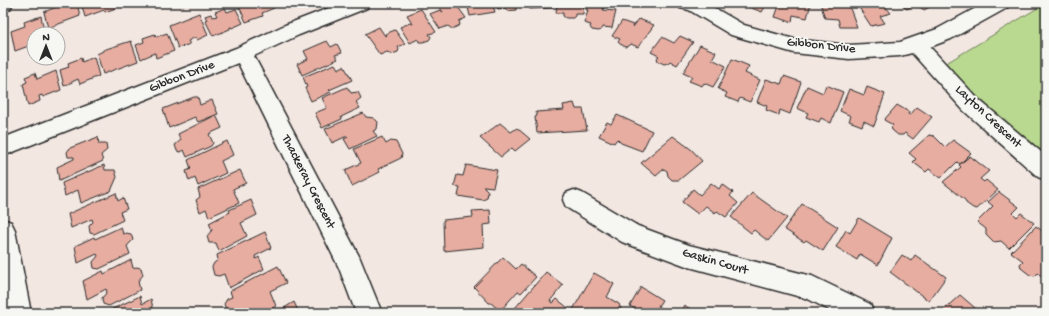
<svg xmlns="http://www.w3.org/2000/svg" width="1049" height="316" viewBox="0 0 1049 316" font-family="'Gochi Hand',sans-serif">
  <rect width="100%" height="100%" fill="#f3e7e2"/>
  <filter id="ink" filterUnits="userSpaceOnUse"><feTurbulence type="fractalNoise" baseFrequency=".025" numOctaves="2"/><feDisplacementMap in="SourceGraphic" scale="8" xChannelSelector="R" yChannelSelector="G"/><feConvolveMatrix kernelMatrix="1 2 1 2 8 2 1 2 1" color-interpolation-filters="sRGB"/></filter>
  <g filter="url(#ink)">
    <polygon fill="#b9d890" stroke="#72825e" points="1046,3 1046,158 968,96 943,65"/>
    <g fill="#e7ada1" stroke="#2b2b2b">
      <polygon points="66,3 77,3 80,16 48,28 44,12"/>
      <polygon points="81,3 115,3 116,8 105,12 104,10 85,17"/>
      <polygon points="119,3 139,3 125,8 124,4 120,5"/>
      <polygon points="248,3 272,3 274,8 262,13 263,16 246,22 239,6"/>
      <polygon points="436,3 455,3 466,18 459,21 460,25 452,29 448,26 440,29 430,14 440,10 443,12"/>
      <polygon points="467,3 492,3 495,12 470,16"/>
      <polygon points="496,3 524,3 524,4 516,6 516,10 508,11 505,8 498,9"/>
      <polygon points="528,3 552,3 552,8 529,9"/>
      <polygon points="557,3 584,3 583,14 575,14 575,16 573,18 566,18 563,16 563,13 556,13"/>
      <polygon points="588,3 605,3 603,10 616,11 612,28 603,27 602,29 599,31 592,30 590,27 591,25 584,23 588,10 586,10"/>
      <polygon points="748,3 767,3 762,12 746,6"/>
      <polygon points="780,3 811,3 807,18 793,15 792,22 775,17"/>
      <polygon points="820,3 848,3 857,27 840,27 838,19 825,18"/>
      <polygon points="856,3 882,3 891,13 880,16 885,23 871,26"/>
      <polygon points="899,3 912,3 914,5 907,9"/>
      <polygon points="914,3 933,3 935,4 924,10"/>
      <polygon points="225,8 227,12 236,9 243,23 232,28 231,27 230,27 230,29 213,36 205,20 207,20 205,16 211,14 213,17 217,16 215,12"/>
      <polygon points="421,9 436,32 429,34 431,37 429,40 423,42 419,42 418,39 410,43 400,27 410,23 413,24 407,15"/>
      <polygon points="199,13 208,35 197,40 196,37 188,41 190,44 178,48 169,25"/>
      <polygon points="41,16 44,31 39,33 39,34 34,34 34,44 15,51 11,31 25,26 24,22"/>
      <polygon points="639,19 654,25 638,47 631,44 629,46 626,47 620,44 618,42 620,39 612,36 622,21 633,25 632,27 633,27"/>
      <polygon points="379,27 385,36 386,35 385,34 395,30 405,44 398,47 399,49 398,52 392,54 387,52 380,55 365,34"/>
      <polygon points="167,33 174,51 156,58 155,53 141,59 136,45 144,42 143,38 155,34 156,37"/>
      <polygon points="680,36 693,42 677,65 670,61 668,63 664,64 658,61 657,58 659,56 651,52 662,37 674,43"/>
      <polygon points="131,41 138,61 103,74 97,54 103,51 103,50"/>
      <polygon points="327,41 331,47 337,44 342,53 335,55 338,59 302,75 297,64 308,59 304,51"/>
      <polygon points="700,45 716,52 712,59 726,66 713,87 704,83 702,86 689,81 692,77 683,73"/>
      <polygon points="94,57 99,76 80,84 78,79 64,86 60,70 69,67 68,63 81,58 82,62"/>
      <polygon points="732,59 749,66 745,73 760,80 750,102 740,98 738,102 725,97 727,93 718,89"/>
      <polygon points="335,64 338,69 344,66 352,80 329,90 331,92 311,101 305,88 307,87 303,77"/>
      <polygon points="56,71 61,90 43,97 42,95 39,96 40,101 28,106 23,84 27,82 25,77 35,73 37,79"/>
      <polygon points="784,76 801,82 790,114 780,110 779,115 766,110 767,106 757,102 766,79 781,84"/>
      <polygon points="826,85 843,92 831,123 821,118 819,122 806,117 808,113 797,108 807,86 823,93"/>
      <polygon points="347,87 351,93 358,92 361,98 356,102 360,108 341,117 342,119 322,128 315,113 327,108 322,98"/>
      <polygon points="867,87 885,94 874,126 864,121 862,126 849,121 851,116 840,111 849,89 864,95"/>
      <polygon points="194,97 198,97 200,105 212,100 218,114 198,122 195,117 169,128 163,109"/>
      <polygon points="574,103 576,109 583,109 587,130 537,133 535,117 537,116 536,112 564,110 563,105"/>
      <polygon points="897,105 909,112 908,114 910,115 917,107 932,117 913,139 905,133 903,135 898,135 892,130 891,127 893,125 884,120"/>
      <polygon points="363,113 366,117 374,118 378,122 377,129 373,131 377,136 350,149 344,139 348,137 347,136 332,143 325,129"/>
      <polygon points="216,115 222,128 209,134 213,143 211,146 187,157 184,150 181,152 177,151 175,145 181,140 178,134"/>
      <polygon points="617,115 652,131 642,151 621,143 617,139 614,143 599,136 607,122 611,124"/>
      <polygon points="500,123 511,132 517,128 530,139 515,151 512,148 501,157 480,138"/>
      <polygon points="929,135 934,136 945,147 953,140 971,153 960,164 957,162 941,178 929,169 926,172 913,162 916,159 909,153"/>
      <polygon points="673,136 692,150 702,161 679,180 672,180 668,176 667,171 664,169 656,176 641,163"/>
      <polygon points="98,137 99,144 106,144 107,150 101,155 103,161 59,181 57,167 74,159 74,157 68,157 67,152 70,148"/>
      <polygon points="382,137 386,144 391,141 396,142 402,154 401,158 378,169 380,172 352,186 345,170 361,163 354,149"/>
      <polygon points="227,141 233,155 221,161 226,173 198,186 195,178 189,181 186,171 191,169 188,160"/>
      <polygon points="970,156 989,171 980,179 984,182 986,180 998,190 977,209 973,208 966,203 965,200 943,182 961,167 959,165"/>
      <polygon points="104,165 105,170 115,170 117,177 111,191 81,203 78,190 65,196 62,183"/>
      <polygon points="466,165 497,170 493,187 484,186 484,188 488,192 487,198 483,200 458,196 460,187 454,186 457,175 463,176"/>
      <polygon points="240,170 246,183 233,189 239,203 209,217 206,209 200,212 196,200 200,197 198,189"/>
      <polygon points="711,183 719,189 722,184 733,192 730,196 738,203 726,217 717,211 715,213 706,206 698,214 682,202 693,189 700,195"/>
      <polygon points="999,192 1019,207 1013,213 1017,217 1021,213 1034,223 1009,248 1001,241 994,242 986,234 986,229 977,222 993,206 988,202"/>
      <polygon points="116,193 118,201 123,198 127,209 120,212 123,220 94,234 90,233 89,226 93,222 92,219 71,228 68,214"/>
      <polygon points="752,193 787,218 768,241 754,230 751,233 731,217"/>
      <polygon points="251,200 257,215 241,223 247,236 219,251 216,243 209,243 207,236 212,230 209,223 230,212 229,210"/>
      <polygon points="802,204 838,227 823,251 806,240 804,242 784,229"/>
      <polygon points="490,210 491,224 483,225 484,247 444,251 443,220 473,217 472,211"/>
      <polygon points="859,218 892,238 878,265 860,254 857,260 836,247 846,230 850,233"/>
      <polygon points="1036,226 1046,234 1046,280 1038,273 1035,276 1030,275 1021,268 1020,264 1023,261 1011,252"/>
      <polygon points="121,227 123,234 126,233 131,234 133,240 127,246 130,254 99,269 94,268 93,262 98,256 97,254 78,263 75,246 94,237 95,239"/>
      <polygon points="265,232 271,248 255,256 256,259 259,257 264,269 229,288 224,274 219,276 214,275 212,267 214,263 218,260 217,255"/>
      <polygon points="902,255 911,261 915,255 946,277 929,301 890,272"/>
      <polygon points="503,257 516,269 521,264 536,277 521,293 518,291 500,311 491,303 489,303 474,287"/>
      <polygon points="131,260 133,268 136,267 141,268 143,275 138,281 140,290 109,306 103,304 102,298 107,292 106,289 87,299 83,281 103,271 104,274"/>
      <polygon points="278,266 286,283 270,291 276,306 264,313 237,313 236,311 232,313 227,312 224,304 227,299 232,297 230,291"/>
      <polygon points="546,272 563,285 550,301 553,303 557,299 568,308 564,313 521,313 515,308"/>
      <polygon points="594,273 614,284 607,297 619,304 621,309 618,313 571,313"/>
      <polygon points="641,287 662,300 658,306 670,313 641,313 630,306"/>
      <polygon points="960,295 981,313 940,313"/>
      <polygon points="140,296 142,304 151,299 154,313 104,313"/>
      <polygon points="294,302 299,313 276,313"/>
      <polygon points="685,305 687,307 698,313 681,313"/>
    </g>
    <g fill="none" stroke-linecap="round" stroke-linejoin="round">
      <g stroke="#2b2b2b" stroke-width="3">
        <g id="minor">
          <polygon points="3,3 13,3 10,9 3,11"/>
          <polygon points="342,3 369,3 367,8 299,35 254,56 359,256 382,313 356,313 339,268 238,63 3,156 3,138 236,48 285,25"/>
          <polygon points="678,3 706,3 744,25 794,39 849,45 900,42 937,29 985,3 1009,3 1007,8 951,39 930,47 978,99 1046,156 1046,180 1038,177 964,111 912,53 900,56 849,59 794,53 731,35 689,10 680,8"/>
          <polygon points="574,190 582,193 638,226 689,245 812,276 870,304 874,313 835,313 808,299 689,267 622,242 566,207 563,200 566,193"/>
          <polygon points="3,219 11,222 15,230 31,313 5,313 3,300"/>
        </g>
      </g>
      <use href="#minor" fill="#f6f6f2" fill-rule="evenodd"/>
    </g>
  </g>
  <g text-anchor="middle" dominant-baseline="central" stroke-width="4" stroke-linejoin="round" paint-order="stroke">
    <g font-size="13" fill="#2b2b2b" stroke="#f6f6f2">
      <text transform="translate(821 46) rotate(6)">Gibbon Drive</text>
      <text transform="translate(182 77) rotate(-21)">Gibbon Drive</text>
      <text transform="translate(988 117) rotate(43)">Layton Crescent</text>
      <text transform="translate(308 182) rotate(63)">Thackeray Crescent</text>
      <text transform="translate(715 262) rotate(16)">Gaskin Court</text>
    </g>
  </g>
  <rect width="1049" height="316" fill="none" stroke="#f6f6f2" stroke-width="16"/>
  <rect x="8" y="8" width="1033" height="300" fill="none" stroke="#2b2b2b" stroke-width="1.5" filter="url(#ink)"/>
  <g transform="translate(46 46)"><circle r="19" fill="#f6f6f2" stroke="#a5a5a2"/>
  <path d="M0-3L7 15L0 10L-7 15Z" fill="#2b2b2b"/>
  <text y="-6" font-size="11" font-weight="bold" text-anchor="middle" fill="#2b2b2b">N</text>
  </g>
</svg>
